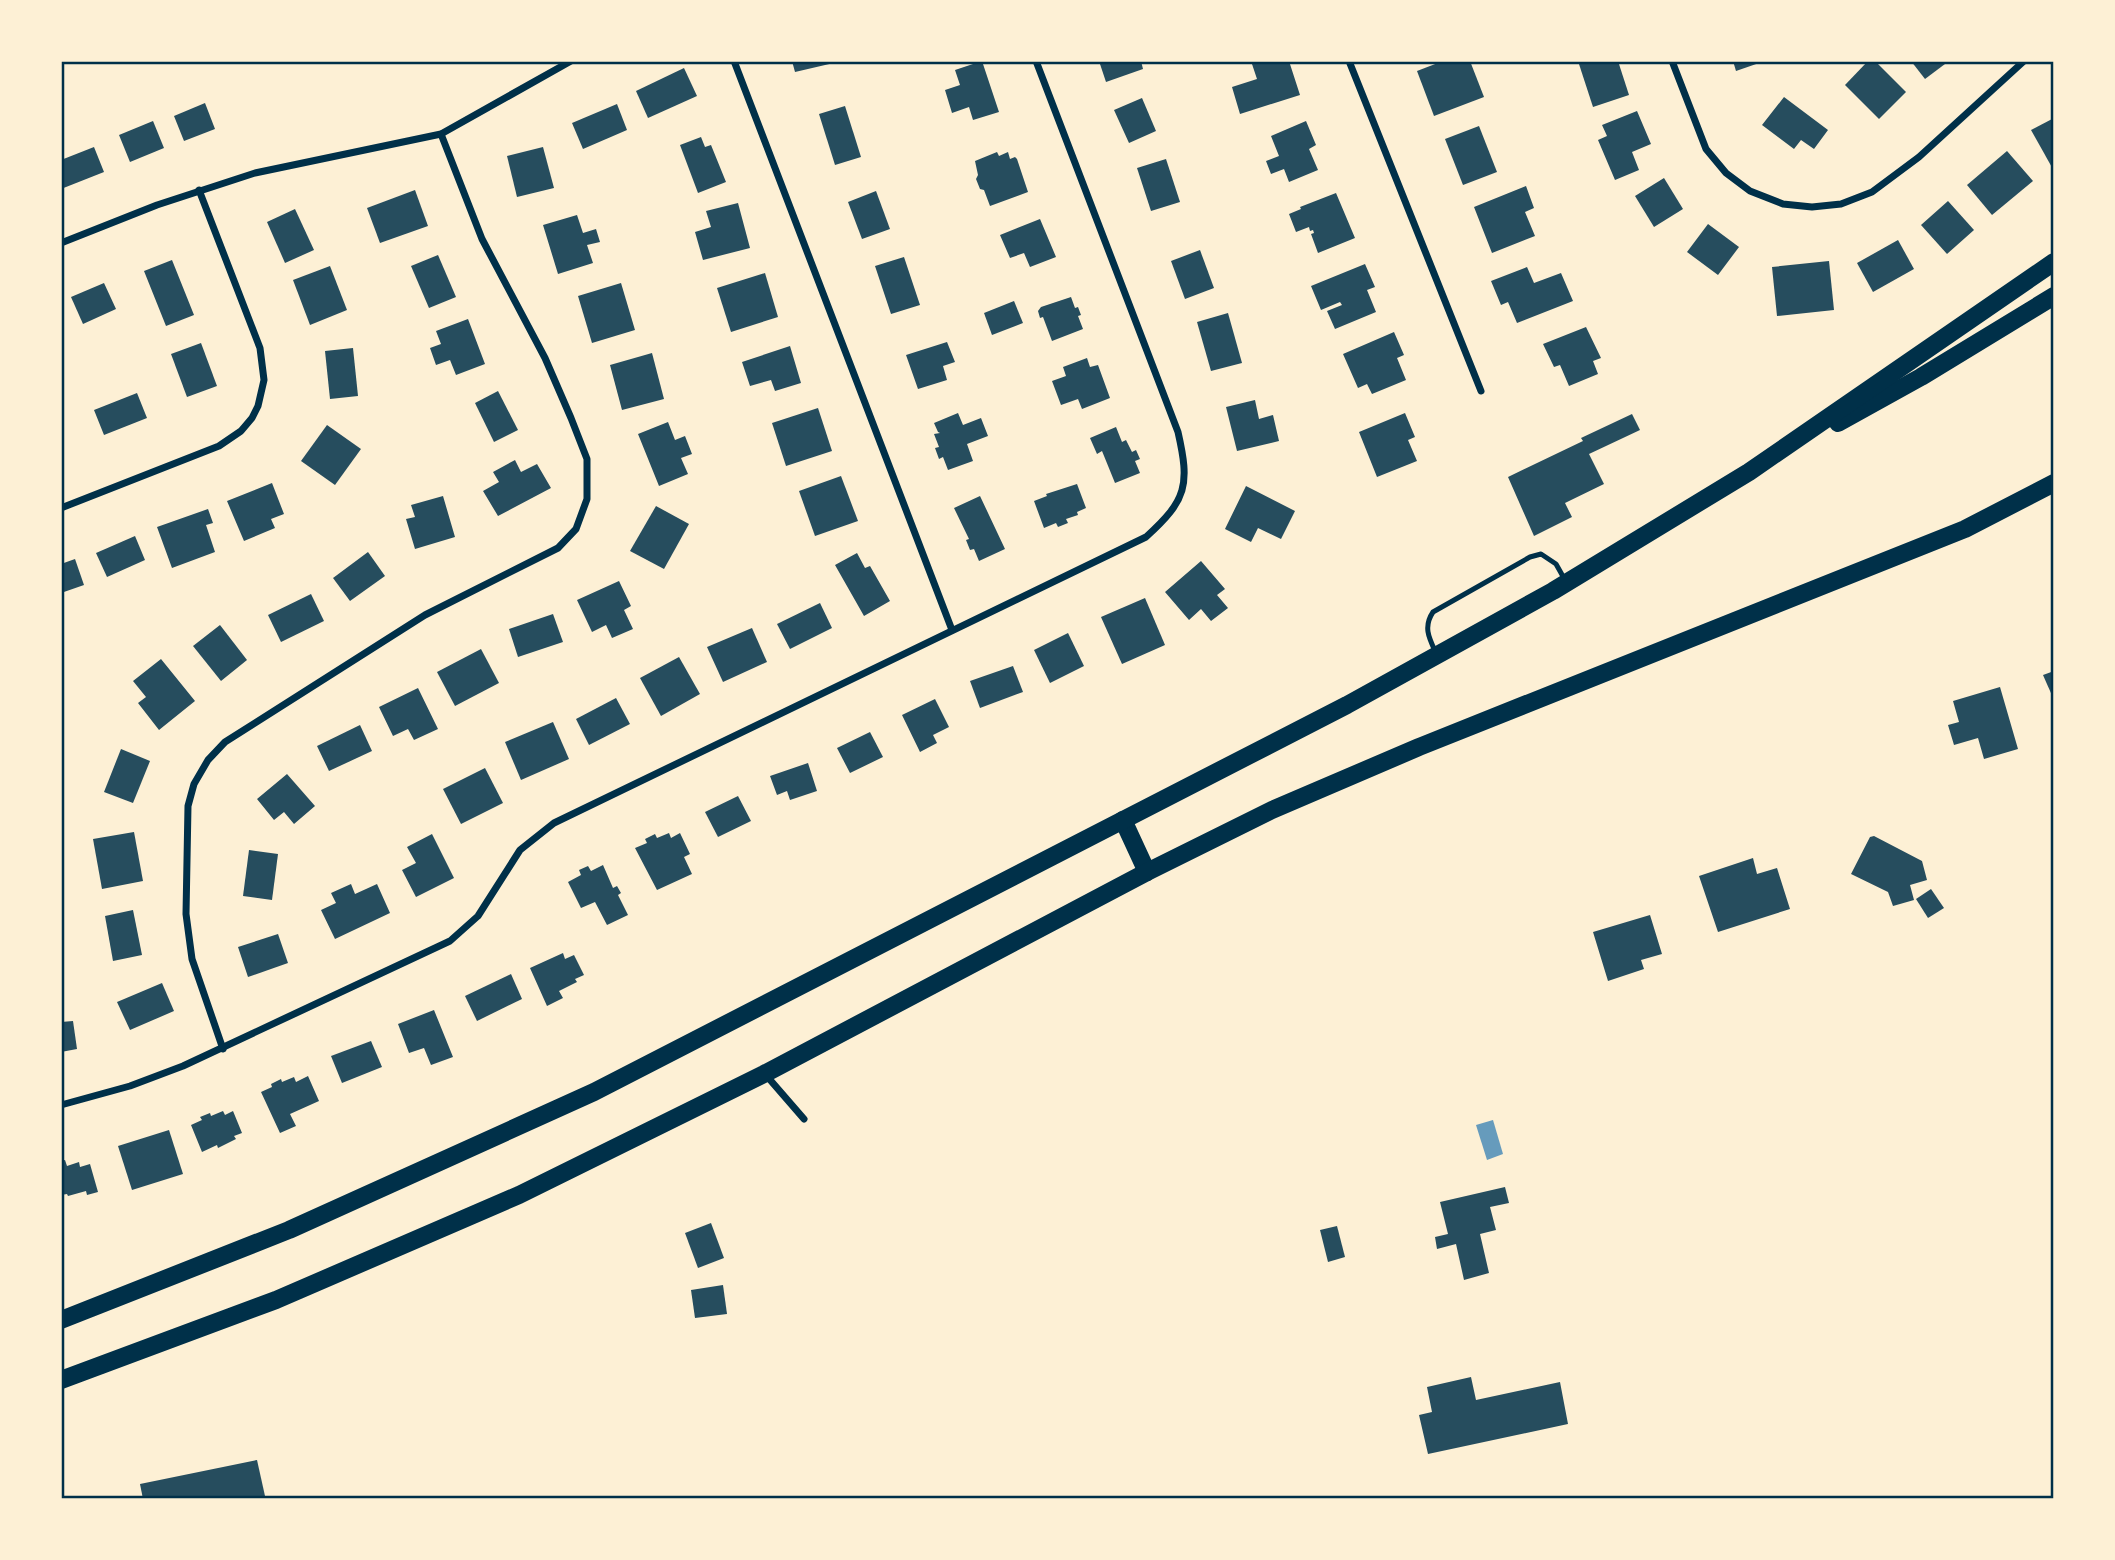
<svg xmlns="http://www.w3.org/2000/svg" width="2115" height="1560" viewBox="0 0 2115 1560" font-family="Lato,sans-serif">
  <rect width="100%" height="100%" fill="#fdf0d5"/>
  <polygon fill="#669bbc" points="1493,1120 1503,1154 1487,1160 1476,1125"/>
  <g fill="#264d5e">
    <polygon points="792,61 838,61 838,62 795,72"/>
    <polygon points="982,61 999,112 973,120 969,107 952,113 945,90 960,85 955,70"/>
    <polygon points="1099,61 1141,61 1143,69 1106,82"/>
    <polygon points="1251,61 1289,61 1300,95 1240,114 1232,87 1257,79"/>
    <polygon points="1443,61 1470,61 1484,97 1434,116 1417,71"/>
    <polygon points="1578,61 1618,61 1629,95 1593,107"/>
    <polygon points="1733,61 1762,61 1762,62 1736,71"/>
    <polygon points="1868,61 1875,61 1906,92 1879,119 1845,85"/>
    <polygon points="1911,61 1949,61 1925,79"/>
    <polygon points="684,68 697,96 648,118 636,91"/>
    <polygon points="1784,97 1828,130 1814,149 1801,140 1794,149 1762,125"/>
    <polygon points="1142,98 1156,131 1129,143 1114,110"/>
    <polygon points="205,103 215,129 184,141 174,116"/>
    <polygon points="617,104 627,130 583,149 572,123"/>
    <polygon points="845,106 861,157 835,165 819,114"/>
    <polygon points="1637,111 1651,144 1632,152 1639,170 1615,180 1598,140 1607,136 1602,125"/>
    <polygon points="2054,118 2054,171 2031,130"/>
    <polygon points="153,121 164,148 130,162 119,135"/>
    <polygon points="1306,121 1316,145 1309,149 1318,170 1289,182 1284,169 1271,174 1266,161 1279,156 1271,136"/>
    <polygon points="1479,126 1497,172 1463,185 1445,139"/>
    <polygon points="701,137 705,147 711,145 726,182 698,193 680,145"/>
    <polygon points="94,147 104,172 61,189 61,160"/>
    <polygon points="543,147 554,188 517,197 507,156"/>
    <polygon points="2007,151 2033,181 1992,215 1967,185"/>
    <polygon points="997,152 999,156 1008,152 1010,159 1015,157 1017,159 1028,192 990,206 984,190 980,189 976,179 978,175 975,161"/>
    <polygon points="1166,159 1180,202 1151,211 1137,168"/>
    <polygon points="1664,178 1683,209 1654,227 1635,196"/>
    <polygon points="1526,186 1534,208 1525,212 1535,236 1492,253 1474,207"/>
    <polygon points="415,190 428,226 380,243 367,208"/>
    <polygon points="876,191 890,229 862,239 848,202"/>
    <polygon points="1336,193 1355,238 1318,253 1311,234 1314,233 1313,230 1310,231 1309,227 1296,232 1289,214 1301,209 1300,207"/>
    <polygon points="1948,201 1974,230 1947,254 1921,225"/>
    <polygon points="738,203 750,248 703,260 695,232 711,227 706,211"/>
    <polygon points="295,209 314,250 285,263 267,222"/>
    <polygon points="577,215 583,233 596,229 600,242 587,245 593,263 558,274 543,225"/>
    <polygon points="1040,219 1056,257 1030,267 1024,253 1010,258 1000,235"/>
    <polygon points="1708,224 1739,247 1718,275 1687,252"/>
    <polygon points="1898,240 1914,269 1873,292 1857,263"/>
    <polygon points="1200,250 1214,288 1185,299 1171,261"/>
    <polygon points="438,255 456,297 429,308 411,266"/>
    <polygon points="904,257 920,305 891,314 875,266"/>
    <polygon points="172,260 194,315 166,326 144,271"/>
    <polygon points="1829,261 1834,310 1777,316 1772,267"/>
    <polygon points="1365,264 1375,287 1367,290 1376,312 1335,329 1327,311 1342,305 1340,302 1321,310 1311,286"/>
    <polygon points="330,266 347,310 310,325 293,280"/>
    <polygon points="1527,267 1534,283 1561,273 1573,301 1517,323 1508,302 1501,305 1491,281"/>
    <polygon points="765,273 778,317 731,332 717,288"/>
    <polygon points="104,283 116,309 83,324 71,297"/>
    <polygon points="621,283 635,330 592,343 578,296"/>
    <polygon points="1071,297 1075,308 1078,307 1081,315 1078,316 1083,329 1052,341 1043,317 1040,318 1038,311 1041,307"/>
    <polygon points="1014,301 1023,323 992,335 984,313"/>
    <polygon points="1228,313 1242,363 1211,371 1197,322"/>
    <polygon points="468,319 485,364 456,375 450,360 436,365 430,348 441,344 436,331"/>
    <polygon points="1586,327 1601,358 1593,361 1598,374 1569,386 1560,365 1554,367 1543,344"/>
    <polygon points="1394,332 1404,355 1397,358 1406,380 1372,394 1367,384 1358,388 1343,354"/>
    <polygon points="947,342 955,362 943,366 947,380 918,389 906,355"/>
    <polygon points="201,343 217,386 187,397 171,354"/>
    <polygon points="790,346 801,383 775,391 771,380 750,386 742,362"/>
    <polygon points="353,348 358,396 330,399 325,351"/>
    <polygon points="652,353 664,399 622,410 610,365"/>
    <polygon points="1087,358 1090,367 1098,365 1110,398 1082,409 1078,399 1061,405 1052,381 1066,376 1063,367"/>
    <polygon points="498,391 518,430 494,442 475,403"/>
    <polygon points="137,393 147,418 104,435 94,410"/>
    <polygon points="1255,400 1259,419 1273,415 1279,441 1237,451 1226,407"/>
    <polygon points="818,408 832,451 786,466 772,423"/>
    <polygon points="958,413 963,425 981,418 988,436 967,444 973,461 948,470 943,457 939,459 935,448 939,447 934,434 940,433 938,432 934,423"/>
    <polygon points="1405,413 1415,437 1408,440 1417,461 1377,477 1359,432"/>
    <polygon points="1632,414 1640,430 1589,454 1604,484 1565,503 1572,517 1534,536 1508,477 1583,441 1581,438"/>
    <polygon points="668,422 675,440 685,436 692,454 681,458 688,474 659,486 638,434"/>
    <polygon points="327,425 361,449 335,485 301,461"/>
    <polygon points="1116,427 1122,442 1126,440 1132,452 1136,450 1140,459 1135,461 1140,473 1115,483 1102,451 1097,454 1090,438"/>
    <polygon points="515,460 521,472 537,464 551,488 498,516 483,491 499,482 493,472"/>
    <polygon points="841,476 858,521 815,536 799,491"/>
    <polygon points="272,483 284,514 271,519 275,528 244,541 227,501"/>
    <polygon points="1077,484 1086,508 1077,512 1078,515 1066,519 1068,523 1058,527 1056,523 1044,528 1034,501 1047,496 1046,494"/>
    <polygon points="1246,486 1295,511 1281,539 1258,528 1251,542 1225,529"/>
    <polygon points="443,496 455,537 415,549 406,519 415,517 411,505"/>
    <polygon points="980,496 1005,549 979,561 974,549 970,550 966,540 969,539 954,508"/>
    <polygon points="656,506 689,524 664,569 630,551"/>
    <polygon points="208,509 213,523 206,525 215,552 172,568 157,527"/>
    <polygon points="135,536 145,560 107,577 96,553"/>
    <polygon points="368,552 385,576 350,601 333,578"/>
    <polygon points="857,553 865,568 870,566 890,601 864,616 835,565"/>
    <polygon points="75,559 84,585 61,593 61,564"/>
    <polygon points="1201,561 1225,589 1217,595 1228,608 1211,621 1201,609 1189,620 1165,592"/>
    <polygon points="619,581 631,606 624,610 633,629 612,638 606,625 592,632 577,600"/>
    <polygon points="311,594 324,621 281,642 268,615"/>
    <polygon points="1145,598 1165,645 1122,664 1101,617"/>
    <polygon points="820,603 832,628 790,649 777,624"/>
    <polygon points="553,614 563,642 518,657 509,629"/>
    <polygon points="220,625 247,660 221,681 193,646"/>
    <polygon points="752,628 767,662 723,682 707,647"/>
    <polygon points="1068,633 1084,666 1050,683 1034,650"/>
    <polygon points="481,649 499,683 455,706 437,672"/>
    <polygon points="679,657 700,694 661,716 640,678"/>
    <polygon points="161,659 195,701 159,730 138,703 146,697 133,681"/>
    <polygon points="1013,666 1023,692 980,708 970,681"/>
    <polygon points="2054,671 2054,700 2043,675"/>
    <polygon points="2000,687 2018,749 1984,759 1978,738 1954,745 1948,725 1959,722 1953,701"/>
    <polygon points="418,688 438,729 414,740 408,729 393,736 379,707"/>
    <polygon points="616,698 630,724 589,745 576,719"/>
    <polygon points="935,699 949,727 933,735 937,743 920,752 902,715"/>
    <polygon points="553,722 569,759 521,780 505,742"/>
    <polygon points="360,725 372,751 329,771 317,746"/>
    <polygon points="870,732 883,757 850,773 837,748"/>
    <polygon points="121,749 150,761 133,803 104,792"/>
    <polygon points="808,763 817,791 790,800 787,791 777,795 770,776"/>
    <polygon points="485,768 503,803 461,824 443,789"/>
    <polygon points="287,774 315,806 294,824 284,812 274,820 257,799"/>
    <polygon points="738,796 751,821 718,837 705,812"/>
    <polygon points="134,832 143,881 102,889 93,839"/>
    <polygon points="669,833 671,838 680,833 690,854 684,857 692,874 657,890 635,848 647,843 645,839 655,834 657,838"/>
    <polygon points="432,834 454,878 416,897 402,870 416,863 407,847"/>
    <polygon points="1874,836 1922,861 1927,880 1910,885 1914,900 1893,906 1888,892 1851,874 1870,837"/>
    <polygon points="249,850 278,854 272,900 243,896"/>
    <polygon points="1753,858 1757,874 1777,868 1790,909 1718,932 1699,876"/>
    <polygon points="603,865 613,888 617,886 621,893 618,895 628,915 607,925 595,902 581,908 568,882 581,875 579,870 588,866 591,871"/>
    <polygon points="351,884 355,894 377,884 390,913 335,939 321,910 336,903 331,893"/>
    <polygon points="1931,889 1944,908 1928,918 1916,899"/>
    <polygon points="133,910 142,955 113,961 105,916"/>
    <polygon points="1650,915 1662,954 1641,960 1644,969 1608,981 1593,932"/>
    <polygon points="278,934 288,963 248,977 238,947"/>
    <polygon points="563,953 565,959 574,955 584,975 575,979 577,982 559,991 563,998 547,1006 530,968"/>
    <polygon points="511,974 522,999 477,1021 465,996"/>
    <polygon points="162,983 174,1011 130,1030 117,1002"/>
    <polygon points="434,1010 453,1057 431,1065 424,1048 409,1053 398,1024"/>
    <polygon points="73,1021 77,1049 61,1052 61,1022"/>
    <polygon points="371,1041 382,1067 342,1083 331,1056"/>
    <polygon points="308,1076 319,1101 290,1114 296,1126 280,1133 261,1092 272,1087 271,1084 281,1079 282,1082 294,1077 296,1082"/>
    <polygon points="223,1111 225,1115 233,1111 242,1133 234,1136 236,1139 218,1148 217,1145 202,1152 191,1125 202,1120 200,1117 210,1113 211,1116"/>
    <polygon points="169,1130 183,1174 132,1190 118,1146"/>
    <polygon points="65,1160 67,1166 79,1162 80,1167 90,1164 98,1192 87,1195 86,1191 68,1196 67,1194 61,1195 61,1161"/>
    <polygon points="1505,1187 1509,1203 1490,1207 1496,1230 1480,1234 1489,1273 1464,1280 1456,1244 1437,1249 1435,1237 1448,1234 1440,1202"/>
    <polygon points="711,1223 724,1258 698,1268 685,1233"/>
    <polygon points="1337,1226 1345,1257 1328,1262 1320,1230"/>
    <polygon points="723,1285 727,1314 695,1318 691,1290"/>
    <polygon points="1471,1377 1476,1400 1560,1382 1568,1424 1428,1454 1419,1415 1432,1412 1427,1387"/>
    <polygon points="257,1460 265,1496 250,1499 143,1499 140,1484"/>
  </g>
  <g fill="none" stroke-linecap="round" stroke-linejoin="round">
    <path stroke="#003049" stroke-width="5" d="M 1436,653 C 1429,638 1423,627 1433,612 L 1530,557 L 1541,554 L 1556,564 L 1565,580"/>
    <g stroke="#003049" stroke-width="7">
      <polyline points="734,61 952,630"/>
      <polyline points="1349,61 1481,391"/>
      <polyline points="1672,61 1706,149 1726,173 1750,191 1783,204 1812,207 1841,204 1872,192 1919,157 2024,61"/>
      <polyline points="61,243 157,205 255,173 441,134 571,61"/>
      <polyline points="61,508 219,446 241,431 252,418 258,406 264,380 260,348 199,190"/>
      <polyline points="223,1049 192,959 186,914 188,806 194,784 208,760 225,742 425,615 558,548 576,529 587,499 587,459 571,418 545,358 482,239 441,134"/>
      <polyline points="765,1074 804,1119"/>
      <path d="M 61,1105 L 130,1086 L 183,1066 L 450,941 L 478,916 L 520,850 L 554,823 L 1146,537 C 1187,500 1190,485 1178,432 L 1036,61"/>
    </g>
    <g stroke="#003049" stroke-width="18">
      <polyline points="1838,423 1921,377 2054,296"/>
      <polyline points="1123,820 1147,872"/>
      <polyline points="61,1320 289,1230 594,1092 1347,705 1553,591 1749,472 2054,262"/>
      <polyline points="61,1380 276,1300 519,1195 764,1074 1147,872 1272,810 1419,747 1965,529 2054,483"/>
    </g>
  </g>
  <rect width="2115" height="1560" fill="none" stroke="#fdf0d5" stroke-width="126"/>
  <rect x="63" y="63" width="1989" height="1434" fill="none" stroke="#003049" stroke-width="2.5"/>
</svg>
